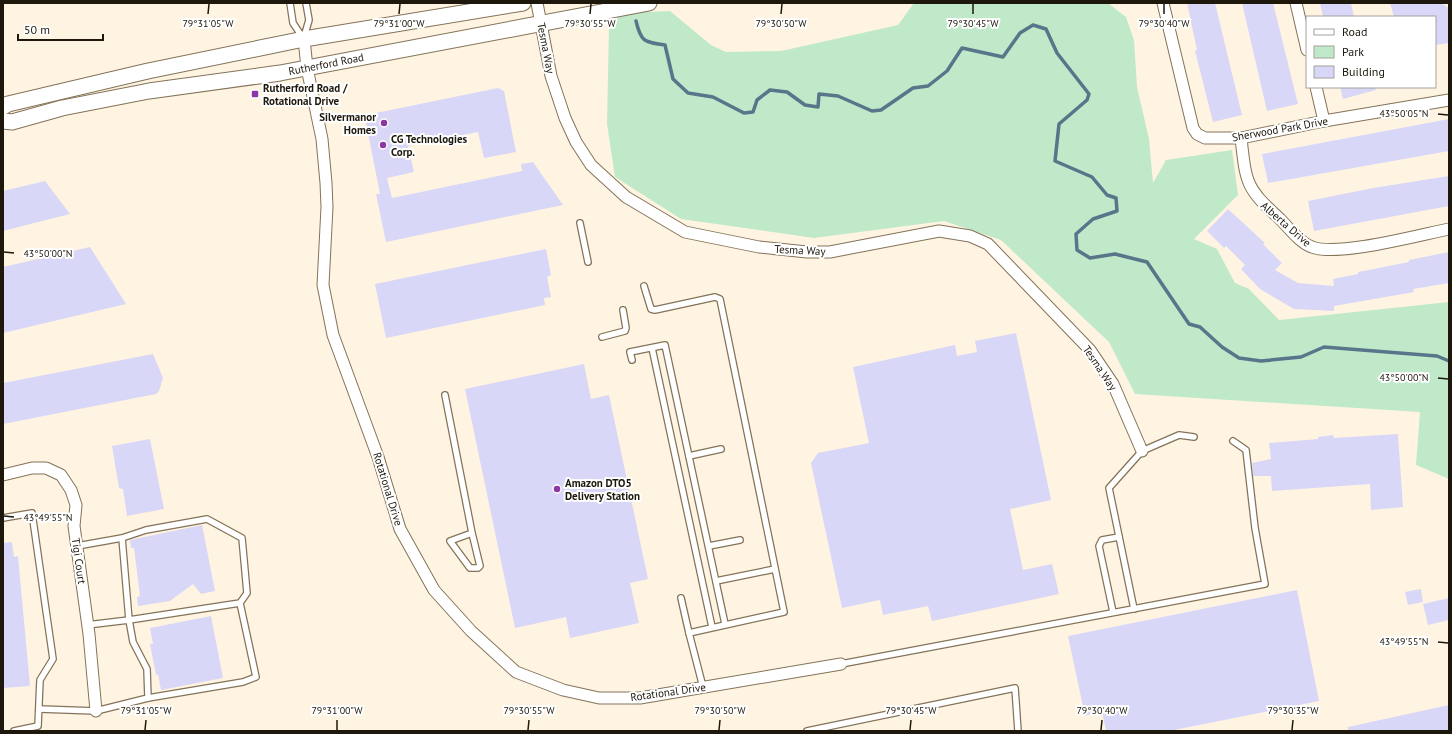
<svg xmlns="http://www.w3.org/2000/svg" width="1452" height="734" viewBox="0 0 1452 734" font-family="'PT Sans',sans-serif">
  <rect width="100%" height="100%" fill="#fff4e2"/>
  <polygon fill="#c0e9c9" points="914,3 1108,3 1126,17 1134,40 1137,87 1149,139 1153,183 1166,160 1232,150 1238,195 1194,239 1217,249 1235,283 1249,289 1279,320 1449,302 1449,479 1416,465 1420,412 1135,394 1109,342 1001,240 944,221 814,238 681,219 615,177 607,124 609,26 623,13 670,11 711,45 726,52 781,51 898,25"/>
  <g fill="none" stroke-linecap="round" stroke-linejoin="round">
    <path stroke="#58758a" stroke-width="3.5" d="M 636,21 C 641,42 644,42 665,45 L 673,79 L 688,93 L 713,97 L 744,113 L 753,112 L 757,100 L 770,90 L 787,92 L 805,105 L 818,107 L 819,94 L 838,96 L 872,111 L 881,110 L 913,88 L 928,86 L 947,71 L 962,48 L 1003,57 L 1020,33 L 1033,25 L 1046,29 L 1057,53 L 1089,94 L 1087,100 L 1059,124 L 1055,161 L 1092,177 L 1107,195 L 1116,198 L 1117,211 L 1093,219 L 1076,234 L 1077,250 L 1090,258 L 1115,254 L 1147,262 L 1189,324 L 1200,327 L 1222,347 L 1239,358 L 1261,361 L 1301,357 L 1324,347 L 1437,356 L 1449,361"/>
  </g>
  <g fill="#d9d7f7">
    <polygon points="1187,3 1215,3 1242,115 1213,122 1195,51 1197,50"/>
    <polygon points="1242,3 1273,3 1298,104 1267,111"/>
    <polygon points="1320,3 1351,3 1354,17 1323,17"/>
    <polygon points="1390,3 1441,3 1449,8 1449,43 1435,45 1435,17 1394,17"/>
    <polygon points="1340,87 1375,87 1376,90 1343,99"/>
    <polygon points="498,88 504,91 516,152 484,158 478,132 408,146 414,172 387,178 392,198 522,171 521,164 533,162 563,205 386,242 376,194 380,194 366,123 371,114"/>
    <polygon points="1449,119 1449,151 1268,183 1262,154"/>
    <polygon points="1449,176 1449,206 1314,231 1308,201 1373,188"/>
    <polygon points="45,181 70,214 3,231 3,191"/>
    <polygon points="1228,209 1265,243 1263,244 1282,263 1275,270 1298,283 1334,286 1333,279 1358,274 1358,272 1409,262 1409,260 1449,252 1449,283 1413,289 1414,292 1334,306 1334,311 1294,309 1260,289 1241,269 1245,265 1226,246 1224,248 1207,231"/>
    <polygon points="90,247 126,304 3,333 3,267"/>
    <polygon points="546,249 551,275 547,277 551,297 544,298 545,305 386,338 375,284"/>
    <polygon points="1016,333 1051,500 1010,509 1023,570 1052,564 1059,594 932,621 928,606 883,615 880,600 842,608 811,463 818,453 869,443 853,367 955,345 957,356 977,352 975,341"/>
    <polygon points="153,354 163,378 159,391 156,394 3,424 3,383"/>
    <polygon points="584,364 591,399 609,395 648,579 630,583 639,623 570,638 566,617 515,628 465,389"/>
    <polygon points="1398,434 1403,507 1371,510 1370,484 1272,491 1271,476 1253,476 1252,463 1271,459 1269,443 1318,439 1318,437 1333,435 1334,438"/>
    <polygon points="150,439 164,509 127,516 123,489 119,488 112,446"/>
    <polygon points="202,525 215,591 201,594 193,584 170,601 138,606 137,597 140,596 134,548 131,548 130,540"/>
    <polygon points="12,542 14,557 18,556 30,686 3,688 3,543"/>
    <polygon points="1421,589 1423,602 1408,605 1405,592"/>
    <polygon points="1297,590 1319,701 1169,731 1106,731 1102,711 1085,716 1068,636"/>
    <polygon points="1449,598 1449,620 1428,625 1423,604"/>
    <polygon points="211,616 223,678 161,690 158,674 156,675 150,644 153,644 150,628"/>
    <polygon points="1449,705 1449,731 1348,731 1348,727"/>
  </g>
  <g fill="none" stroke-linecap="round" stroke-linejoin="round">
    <g stroke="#837358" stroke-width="8">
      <g id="lane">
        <polyline points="290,3 293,23 303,38"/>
        <polyline points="304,37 309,20 306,3"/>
        <polyline points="580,223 588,262"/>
        <polyline points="644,286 651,309 655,310 715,297 720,299 784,612 689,633 703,687"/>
        <polyline points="602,337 625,331 626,328 623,310"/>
        <polyline points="652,348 712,627"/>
        <polyline points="632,360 630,352 665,345 725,624"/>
        <polyline points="445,395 472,533 450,541 470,568 478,568 480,566 472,533"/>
        <polyline points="689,456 721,449"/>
        <polyline points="3,518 32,513 53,659 40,680 38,726 14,731"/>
        <polyline points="77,546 122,538"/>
        <polyline points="709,546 740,540"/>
        <polyline points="716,581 775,569"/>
        <polyline points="681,598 689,633"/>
        <polyline points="1134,609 1109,488 1142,451 1179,435 1194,437"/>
        <polyline points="1113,612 1099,546 1102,540 1119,537"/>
        <polyline points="841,664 1265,584 1255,528 1246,450 1233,441"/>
        <polyline points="148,698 243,682 256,677 240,603 129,620 122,538 146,530 207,519 242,538 247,593 240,603"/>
        <polyline points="39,709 96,711 148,698 147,669 133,642 129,620 87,625"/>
        <polyline points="807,731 1015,688 1018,731"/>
      </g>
    </g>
    <g stroke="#837358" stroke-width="13">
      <g id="street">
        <polyline points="537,3 551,76 565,118 576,142 591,165 626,197 685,232 759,247 807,252 830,252 939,231 970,236 988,244 1090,350 1113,384 1142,451"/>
        <polyline points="1163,3 1193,128 1197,134 1205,138 1241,138 1324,121 1449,100"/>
        <polyline points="1296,3 1307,50"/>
        <polyline points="304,39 307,68 322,139 326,183 327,207 323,285 333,335 378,457 400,529 434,590 471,631 516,672 563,690 599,698 640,698 841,664"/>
        <polyline points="1316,87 1324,121"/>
        <path d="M 1241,138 C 1246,184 1246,188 1280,219 C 1289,228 1300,243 1312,247 C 1338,257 1419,235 1449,229"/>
        <polyline points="3,475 32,468 46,468 61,475 71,490 76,505 74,526 89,634 96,711"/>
      </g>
    </g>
    <g stroke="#837358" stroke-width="17">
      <g id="secondary">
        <polyline points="3,107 8,104 148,71 304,39 523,3"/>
        <polyline points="3,121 12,122 62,108 149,91 280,73 649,3"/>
      </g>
    </g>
    <use href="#lane" stroke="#fff" stroke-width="5.5"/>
    <use href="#street" stroke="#fff" stroke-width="11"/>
    <use href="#secondary" stroke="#fff" stroke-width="15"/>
  </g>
  <path fill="none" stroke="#1d170c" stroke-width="1.5" d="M 208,14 L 209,4M 399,14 L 400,4M 590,14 L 591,4M 781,14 L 782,4M 973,14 L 973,4M 1164,14 L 1164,4M 1438,114 L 1448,115M 4,252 L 14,253M 1438,378 L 1448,379M 4,516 L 14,517M 1438,642 L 1448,643M 145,730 L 146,720M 337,730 L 337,720M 528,730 L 529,720M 719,730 L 720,720M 910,730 L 911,720M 1101,730 L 1102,720M 1292,730 L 1293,720"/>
  <g fill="#8d37a4" stroke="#fff" stroke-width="1.5">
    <rect x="251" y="90" width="8" height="8" rx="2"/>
    <circle cx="384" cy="123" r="4"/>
    <circle cx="383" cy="145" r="4"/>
    <circle cx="557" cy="489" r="4"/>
  </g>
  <g text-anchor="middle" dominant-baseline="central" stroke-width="4" stroke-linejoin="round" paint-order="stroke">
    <g font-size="11" fill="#1d170c" stroke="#fff">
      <text transform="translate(546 48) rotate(79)">Tesma Way</text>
      <text transform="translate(326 64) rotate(-11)">Rutherford Road</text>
      <text transform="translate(1280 129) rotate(-10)">Sherwood Park Drive</text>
      <text transform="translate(1286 224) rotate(41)">Alberta Drive</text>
      <text transform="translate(800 250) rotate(3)">Tesma Way</text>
      <text transform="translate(1100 368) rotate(56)">Tesma Way</text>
      <text transform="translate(388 489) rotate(73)">Rotational Drive</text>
      <text transform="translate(79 561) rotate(82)">Tigi Court</text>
      <text transform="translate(668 692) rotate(-8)">Rotational Drive</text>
    </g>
    <g font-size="11" font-weight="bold" fill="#1d170c" stroke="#fff" text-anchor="start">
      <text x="263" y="88">Rutherford Road /<tspan x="263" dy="13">Rotational Drive</tspan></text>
      <text x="376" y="117" text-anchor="end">Silvermanor<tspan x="376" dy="13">Homes</tspan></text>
      <text x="391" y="139">CG Technologies<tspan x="391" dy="13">Corp.</tspan></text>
      <text x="565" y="483">Amazon DTO5<tspan x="565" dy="13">Delivery Station</tspan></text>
    </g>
  </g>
  <g font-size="10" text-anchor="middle" fill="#1d170c" stroke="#fff" stroke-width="4" stroke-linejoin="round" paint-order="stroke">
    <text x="208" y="27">79°31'05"W</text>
    <text x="399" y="27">79°31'00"W</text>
    <text x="590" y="27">79°30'55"W</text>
    <text x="781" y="27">79°30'50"W</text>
    <text x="973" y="27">79°30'45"W</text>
    <text x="1164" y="27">79°30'40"W</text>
    <text x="1404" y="117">43°50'05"N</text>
    <text x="48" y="257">43°50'00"N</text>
    <text x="1404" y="381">43°50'00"N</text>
    <text x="48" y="521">43°49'55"N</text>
    <text x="1404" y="645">43°49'55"N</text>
    <text x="146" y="714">79°31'05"W</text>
    <text x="337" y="714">79°31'00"W</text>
    <text x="529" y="714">79°30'55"W</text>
    <text x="720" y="714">79°30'50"W</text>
    <text x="911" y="714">79°30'45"W</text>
    <text x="1102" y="714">79°30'40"W</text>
    <text x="1293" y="714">79°30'35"W</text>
  </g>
  <rect width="1452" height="734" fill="none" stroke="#1d170c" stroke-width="8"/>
  <rect x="1306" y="16" width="130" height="72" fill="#ffffff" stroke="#a5a29e"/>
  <rect x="1314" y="29" width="20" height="6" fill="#ffffff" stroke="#a5a29e"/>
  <text x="1342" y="36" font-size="12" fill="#1d170c">Road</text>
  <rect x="1314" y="46" width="20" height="12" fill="#c0e9c9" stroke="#a5a29e"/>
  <text x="1342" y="56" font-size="12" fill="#1d170c">Park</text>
  <rect x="1314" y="66" width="20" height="12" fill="#d9d7f7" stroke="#a5a29e"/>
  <text x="1342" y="76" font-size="12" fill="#1d170c">Building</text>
  <path d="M18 34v6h85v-6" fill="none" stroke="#1d170c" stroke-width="2"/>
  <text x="24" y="34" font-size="12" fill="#1d170c" stroke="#ffffff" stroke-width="3" paint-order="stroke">50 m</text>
</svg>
